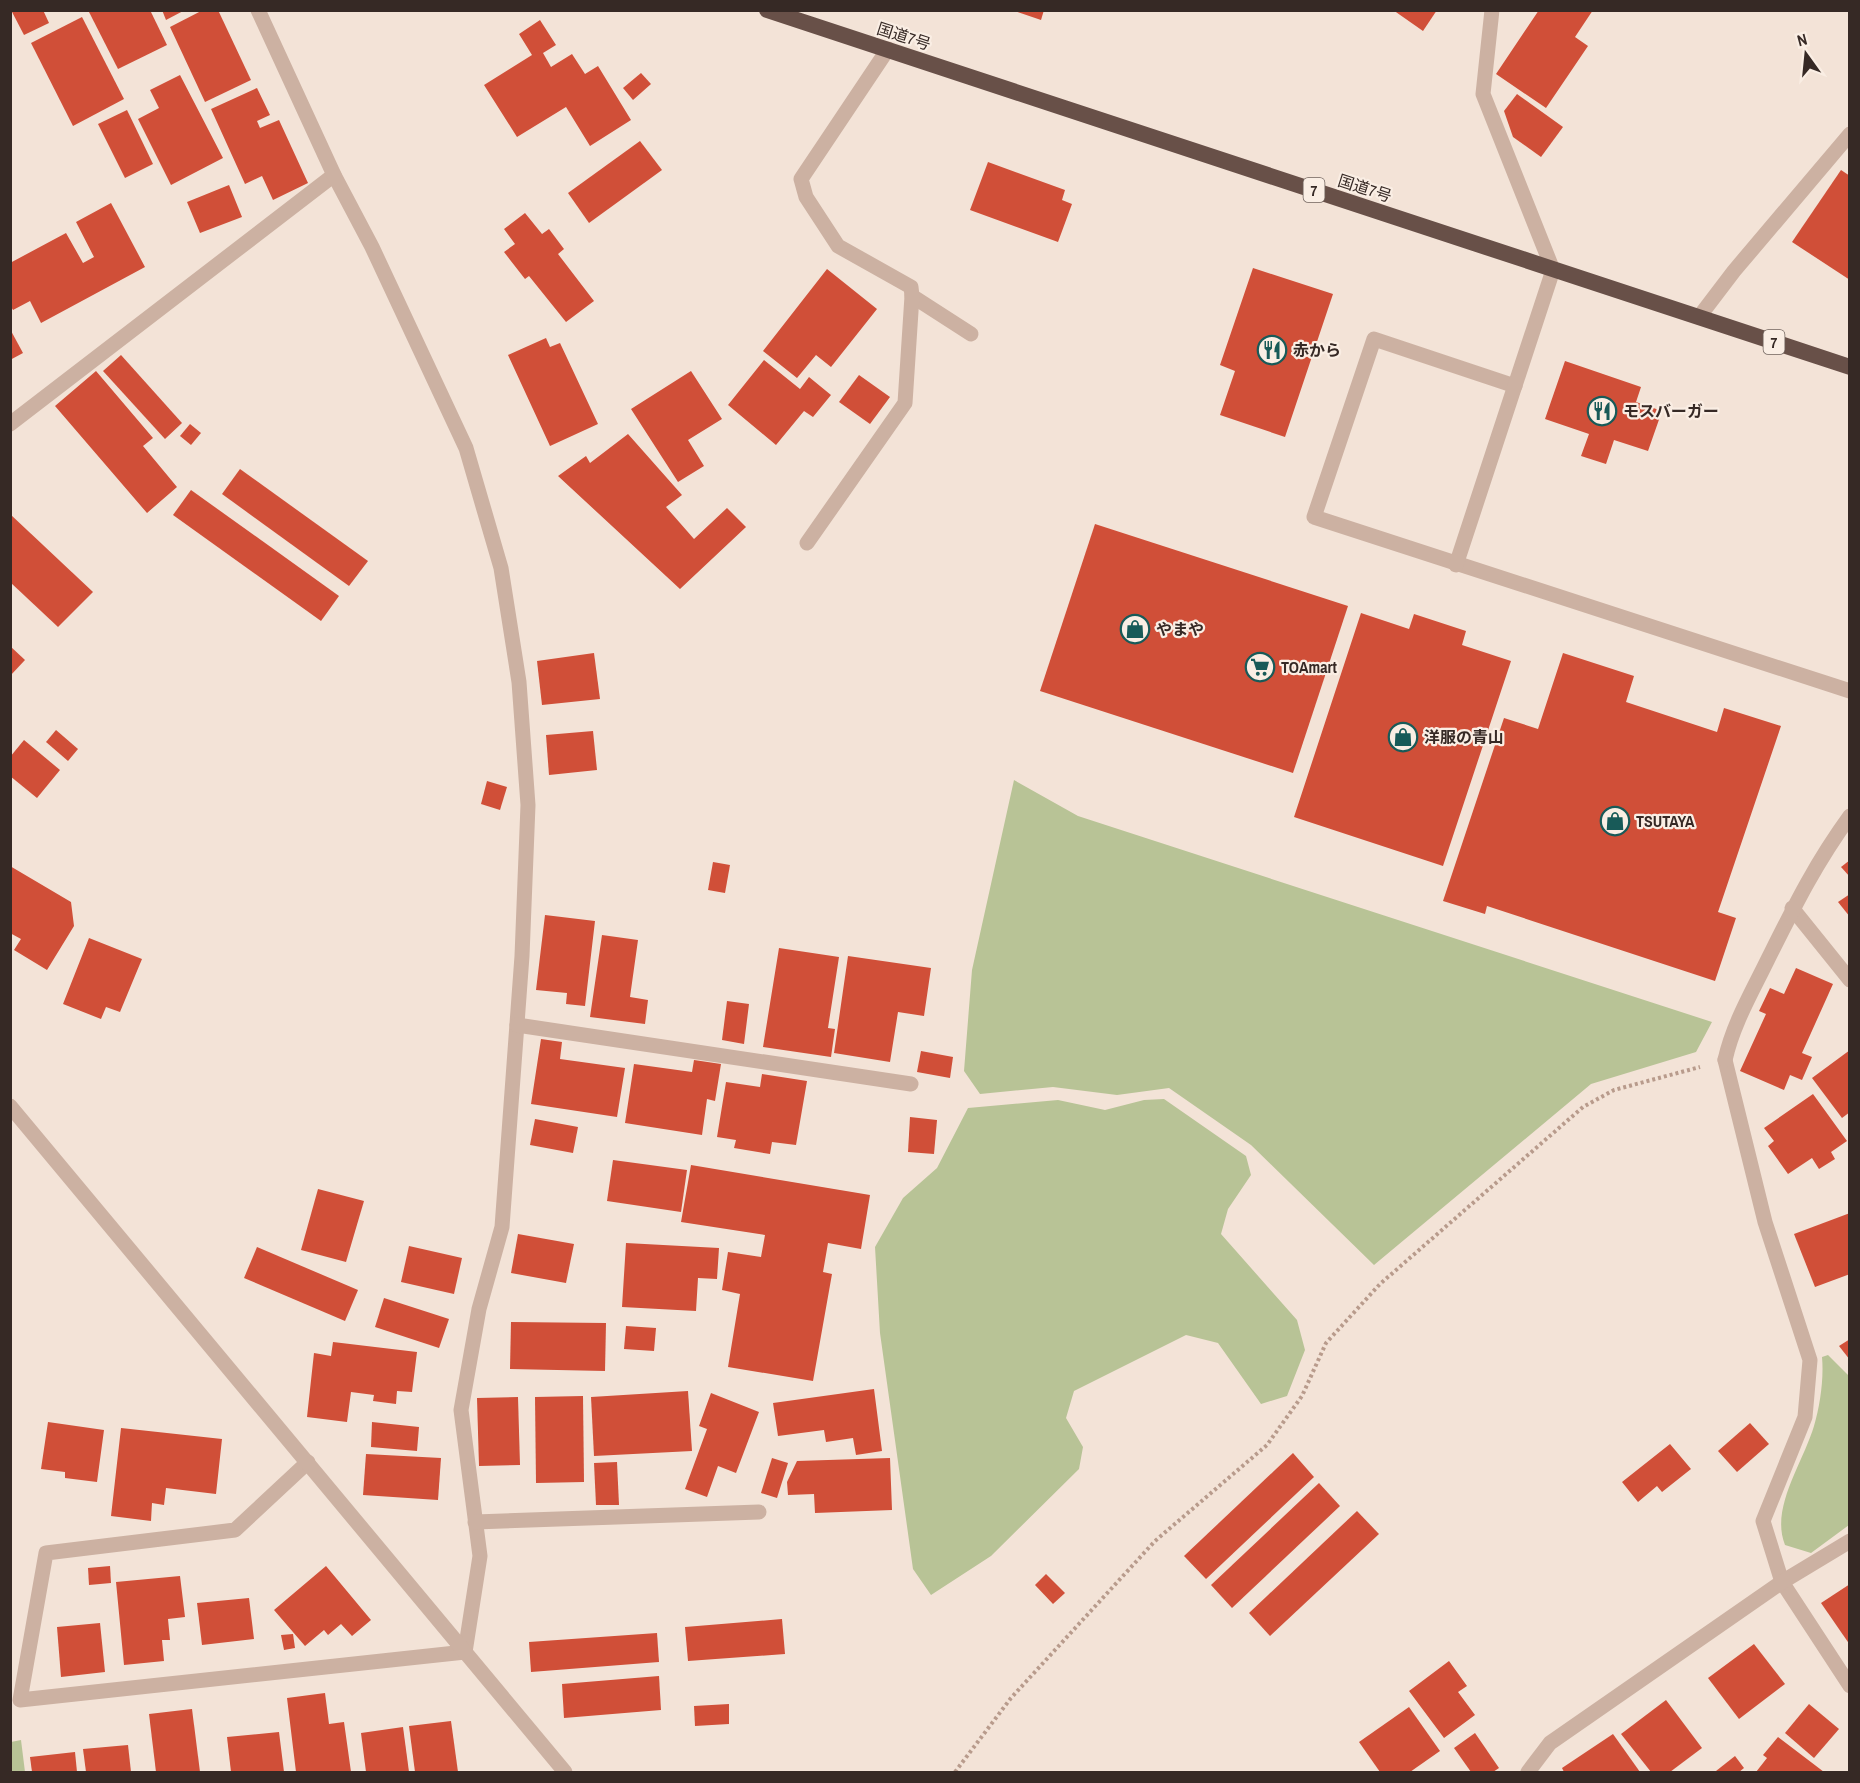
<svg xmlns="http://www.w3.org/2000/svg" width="1860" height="1783" viewBox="0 0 1860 1783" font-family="'Archivo Narrow','Noto Sans JP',sans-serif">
  <rect width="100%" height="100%" fill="#f3e3d7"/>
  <g fill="#b8c396">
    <polygon points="1014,780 1078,816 1712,1022 1696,1052 1591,1084 1374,1265 1251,1145 1169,1088 1117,1095 1053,1087 980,1094 964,1071 972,970"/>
    <polygon points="1164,1099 1246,1156 1251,1175 1228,1209 1221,1234 1297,1320 1305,1350 1287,1396 1261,1404 1218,1343 1186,1335 1074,1391 1066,1418 1083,1447 1079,1469 991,1556 931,1595 913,1569 880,1333 875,1247 903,1198 937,1168 968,1108 1058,1100 1105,1110 1144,1100"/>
    <path d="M 1828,1355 L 1849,1376 L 1849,1525 L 1811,1553 L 1785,1545 C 1770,1508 1803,1463 1814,1426 C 1820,1406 1824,1379 1822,1357 Z"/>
    <polygon points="21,1740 25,1772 11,1772 11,1742"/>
  </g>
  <g fill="#d04f38">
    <polygon points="11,10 43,10 49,23 24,35"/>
    <polygon points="88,10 150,10 167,45 118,69"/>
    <polygon points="162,10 185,10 166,20"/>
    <polygon points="203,10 218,10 251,80 205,102 170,27"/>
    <polygon points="1012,10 1044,10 1041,20"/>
    <polygon points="1393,10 1437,10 1423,31"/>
    <polygon points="1539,10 1593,10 1575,37 1588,46 1546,108 1496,74"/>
    <polygon points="82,17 124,99 73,126 31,43"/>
    <polygon points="540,20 556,45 543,53 551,67 572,54 585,74 598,66 631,120 590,146 566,107 517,137 484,85 532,55 519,34"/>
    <polygon points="641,73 651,84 633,100 623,88"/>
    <polygon points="180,75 223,158 171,185 138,119 159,108 150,90"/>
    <polygon points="257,88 270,115 257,121 260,128 279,120 308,183 273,200 262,176 245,184 211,109"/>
    <polygon points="1517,94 1563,127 1541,157 1513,137 1504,111"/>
    <polygon points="127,110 153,164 125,178 98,124"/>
    <polygon points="640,141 662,170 589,223 568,193"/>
    <polygon points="988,162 1065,190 1062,200 1072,204 1058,242 970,210"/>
    <polygon points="1841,170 1850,176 1850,280 1792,242"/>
    <polygon points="229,185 242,217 200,233 187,202"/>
    <polygon points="111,203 145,267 41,323 30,301 13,310 10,305 10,263 66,233 83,263 94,257 76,222"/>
    <polygon points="525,213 542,234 549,229 564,249 558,254 594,301 566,322 529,276 525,279 504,252 515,244 504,229"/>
    <polygon points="1253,268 1333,294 1285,437 1220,415 1235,371 1220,365"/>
    <polygon points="827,269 877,309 831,367 816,355 797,378 763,351"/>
    <polygon points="10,329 23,353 10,360"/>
    <polygon points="546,338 550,347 560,343 598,424 550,446 508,355"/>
    <polygon points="121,355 182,423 165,439 103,371"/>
    <polygon points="764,360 800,389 809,377 831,395 813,417 804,411 776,445 728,405"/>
    <polygon points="1565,361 1641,387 1636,402 1662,411 1648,451 1614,440 1606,464 1581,456 1589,434 1545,419"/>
    <polygon points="96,371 153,438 143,446 177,487 147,513 55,406"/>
    <polygon points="691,371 722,419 688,440 704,466 678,482 631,409"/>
    <polygon points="859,375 890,397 870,424 839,402"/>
    <polygon points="190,424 201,433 191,445 180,436"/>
    <polygon points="628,434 682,495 666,507 694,539 727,508 746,527 680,589 558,476 586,456 590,463"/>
    <polygon points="240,469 368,561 349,586 222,494"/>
    <polygon points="191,490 339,596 321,621 173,515"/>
    <polygon points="10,514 93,592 58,627 10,582"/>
    <polygon points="1095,524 1348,606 1293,773 1040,691"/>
    <polygon points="1361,613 1409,629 1414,614 1466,631 1462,645 1511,661 1443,866 1294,817"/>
    <polygon points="10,646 25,660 10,676"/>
    <polygon points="594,653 600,699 542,705 537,661"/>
    <polygon points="1563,653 1634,676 1626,702 1717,732 1724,708 1781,726 1718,912 1736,918 1715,981 1487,906 1485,914 1443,901 1504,718 1538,729"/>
    <polygon points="56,730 78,749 68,761 46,742"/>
    <polygon points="593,731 597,770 549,775 546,735"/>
    <polygon points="24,740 60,770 37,798 10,776 10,757"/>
    <polygon points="487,781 507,787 500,810 481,804"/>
    <polygon points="1850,860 1850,877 1841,867"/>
    <polygon points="713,862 730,865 725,893 708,890"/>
    <polygon points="10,866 71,902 74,926 47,970 14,950 21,939 10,933"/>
    <polygon points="1850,894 1850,917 1838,902"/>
    <polygon points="545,915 595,921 585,1006 566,1004 567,993 536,990"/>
    <polygon points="602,935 638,940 630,997 648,1000 645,1024 590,1017"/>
    <polygon points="89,938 142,959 120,1012 106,1007 101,1019 63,1004"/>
    <polygon points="779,948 839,957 828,1028 835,1029 831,1057 763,1047"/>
    <polygon points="848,956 931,968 924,1016 898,1012 890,1062 834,1053"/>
    <polygon points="1796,968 1833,984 1802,1053 1812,1057 1802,1080 1790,1075 1784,1090 1740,1071 1766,1014 1759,1011 1770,988 1784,994"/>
    <polygon points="727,1001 749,1004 744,1044 722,1040"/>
    <polygon points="541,1039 562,1042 560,1059 625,1068 617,1117 531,1104"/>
    <polygon points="1850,1050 1850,1112 1842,1118 1812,1078"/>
    <polygon points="921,1051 953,1057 950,1078 917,1072"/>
    <polygon points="694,1060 721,1064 715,1101 707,1099 702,1135 625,1123 634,1064 692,1072"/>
    <polygon points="762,1074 807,1081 796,1145 772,1142 770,1154 734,1148 736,1140 717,1137 726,1082 760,1087"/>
    <polygon points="1813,1094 1847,1141 1831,1152 1835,1159 1819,1169 1812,1158 1788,1174 1768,1146 1774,1141 1764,1128"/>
    <polygon points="910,1117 937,1120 934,1154 908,1152"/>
    <polygon points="535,1119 578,1127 573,1153 530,1145"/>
    <polygon points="613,1160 687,1170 681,1212 607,1201"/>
    <polygon points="691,1165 870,1195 861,1249 828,1243 823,1272 832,1274 813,1381 728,1367 740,1294 722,1290 728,1252 761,1257 765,1235 681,1222"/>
    <polygon points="318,1189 364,1201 346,1262 301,1250"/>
    <polygon points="1850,1213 1850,1274 1815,1287 1794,1234"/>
    <polygon points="518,1234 574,1244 566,1283 511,1273"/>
    <polygon points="626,1243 719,1248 717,1279 698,1278 696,1311 622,1307"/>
    <polygon points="409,1246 462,1258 454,1294 401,1282"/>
    <polygon points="257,1247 358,1290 345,1321 244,1278"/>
    <polygon points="384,1298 449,1319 439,1348 375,1327"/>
    <polygon points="511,1322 606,1323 605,1371 510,1369"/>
    <polygon points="626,1326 656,1328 654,1351 624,1349"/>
    <polygon points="1850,1339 1850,1360 1839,1346"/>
    <polygon points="333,1342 417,1352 412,1392 397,1391 396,1404 373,1401 374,1395 351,1392 347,1422 307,1417 314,1353 331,1356"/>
    <polygon points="874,1389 882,1451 856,1455 853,1438 826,1442 824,1430 778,1436 773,1403"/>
    <polygon points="688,1391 692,1451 594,1456 591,1397"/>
    <polygon points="711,1393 759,1412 736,1473 718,1466 707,1497 685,1489 707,1429 699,1426"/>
    <polygon points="583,1396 584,1482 536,1483 535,1397"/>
    <polygon points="518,1397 520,1465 479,1466 477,1398"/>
    <polygon points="48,1422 104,1430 97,1482 65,1478 65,1472 41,1469"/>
    <polygon points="372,1422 419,1427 417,1451 371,1447"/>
    <polygon points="1750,1423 1769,1444 1737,1472 1718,1451"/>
    <polygon points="121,1428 222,1439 216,1494 166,1488 164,1505 152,1503 151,1521 111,1516"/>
    <polygon points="1670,1444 1691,1469 1662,1492 1657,1486 1638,1502 1622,1482"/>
    <polygon points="1293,1453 1314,1477 1206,1579 1184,1556"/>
    <polygon points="366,1454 441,1458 438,1500 363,1495"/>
    <polygon points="772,1458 788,1463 777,1498 761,1493"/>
    <polygon points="890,1458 892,1510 815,1513 814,1494 788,1495 787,1482 797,1461"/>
    <polygon points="617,1462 619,1505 596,1505 594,1463"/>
    <polygon points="1319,1483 1340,1506 1232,1608 1211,1585"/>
    <polygon points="1357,1511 1379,1534 1270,1636 1249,1613"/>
    <polygon points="110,1566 111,1583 89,1585 88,1568"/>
    <polygon points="326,1566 371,1620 352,1636 341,1624 328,1635 324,1630 305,1646 274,1610"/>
    <polygon points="1046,1574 1065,1593 1053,1604 1035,1585"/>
    <polygon points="180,1576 185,1617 168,1619 170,1640 162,1640 164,1661 124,1665 116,1582"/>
    <polygon points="1850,1584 1850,1645 1821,1603"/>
    <polygon points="249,1598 254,1639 202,1645 197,1603"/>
    <polygon points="782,1619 785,1654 688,1661 685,1627"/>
    <polygon points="100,1623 105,1672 61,1677 57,1627"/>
    <polygon points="657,1633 659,1662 531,1672 529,1642"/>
    <polygon points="293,1634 295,1648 284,1650 281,1635"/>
    <polygon points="1754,1644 1785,1684 1739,1719 1708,1678"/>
    <polygon points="1449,1661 1467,1686 1458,1692 1475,1715 1444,1738 1409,1691"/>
    <polygon points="659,1676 661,1710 564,1718 562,1684"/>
    <polygon points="325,1693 329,1724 344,1722 351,1772 296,1772 287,1698"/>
    <polygon points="1666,1700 1702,1748 1670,1772 1651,1772 1621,1734"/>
    <polygon points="729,1704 729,1724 695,1726 694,1706"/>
    <polygon points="1809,1704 1839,1729 1814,1758 1785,1733"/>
    <polygon points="1409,1707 1440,1751 1410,1772 1380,1772 1359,1742"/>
    <polygon points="192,1709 200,1772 156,1772 149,1714"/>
    <polygon points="451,1721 458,1772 415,1772 409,1726"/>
    <polygon points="403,1727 409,1772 366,1772 361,1733"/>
    <polygon points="279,1732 284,1772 231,1772 227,1737"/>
    <polygon points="1475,1733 1499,1768 1493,1772 1471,1772 1454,1748"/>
    <polygon points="1613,1734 1640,1772 1564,1772 1562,1768"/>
    <polygon points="1778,1737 1824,1772 1756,1772 1767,1758 1763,1755"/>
    <polygon points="128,1745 131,1772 86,1772 83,1749"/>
    <polygon points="75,1752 77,1772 32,1772 30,1757"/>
    <polygon points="1735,1756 1744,1768 1739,1772 1717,1772 1716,1771"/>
  </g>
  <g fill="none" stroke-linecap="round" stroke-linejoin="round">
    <polyline stroke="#b89b8c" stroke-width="4" stroke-dasharray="3 3" stroke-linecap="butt" points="955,1772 1011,1698 1155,1541 1267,1445 1302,1396 1326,1343 1380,1284 1583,1107 1614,1090 1700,1067"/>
    <g stroke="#ccb1a2" stroke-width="15">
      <polyline points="912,296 971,334"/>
      <polyline points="1515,386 1374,339 1314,517 1850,691"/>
      <polyline points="10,424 334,175"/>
      <polyline points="1456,565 1553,270 1483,94 1492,10"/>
      <polyline points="1725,1060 1765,1222 1810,1360 1805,1417 1763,1521 1782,1582"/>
    </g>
    <g stroke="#ccb1a2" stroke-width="15">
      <polyline points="258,10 334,175 372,247 466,448 501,568 519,682 528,805 522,956 502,1227 479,1309 461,1410 480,1556 465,1652 20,1700 46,1553 235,1530 308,1462"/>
      <polyline points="1699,317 1734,271 1850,134"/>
      <polyline points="807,543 905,403 912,296 911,287 838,246 806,197 801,179 888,49"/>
      <polyline points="1792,908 1850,980"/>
      <polyline points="517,1025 911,1084"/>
      <path d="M 1725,1060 C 1733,1024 1752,992 1768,959 C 1794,907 1815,864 1850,816"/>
      <polyline points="475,1522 759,1512"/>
      <polyline points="1782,1582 1850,1686"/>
      <polyline points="1528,1772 1550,1743 1782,1582 1850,1541"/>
    </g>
    <polyline stroke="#ccb1a2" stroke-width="15" points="10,1106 565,1772"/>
    <polyline stroke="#685048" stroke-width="16" points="767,10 1850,367"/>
  </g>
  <defs>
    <g id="restaurant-ring" transform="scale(1.5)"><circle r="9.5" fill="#faeee4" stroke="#185a58" stroke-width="1.5"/><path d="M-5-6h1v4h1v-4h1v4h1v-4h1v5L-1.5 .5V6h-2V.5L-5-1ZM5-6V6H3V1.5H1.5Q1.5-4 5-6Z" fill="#185a58"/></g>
    <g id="shop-ring" transform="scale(1.5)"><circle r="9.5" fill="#faeee4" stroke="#185a58" stroke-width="1.5"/><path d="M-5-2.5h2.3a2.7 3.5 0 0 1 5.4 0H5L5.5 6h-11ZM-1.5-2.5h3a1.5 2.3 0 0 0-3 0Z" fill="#185a58"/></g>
    <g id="supermarket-ring" transform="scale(1.5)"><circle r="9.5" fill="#faeee4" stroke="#185a58" stroke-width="1.5"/><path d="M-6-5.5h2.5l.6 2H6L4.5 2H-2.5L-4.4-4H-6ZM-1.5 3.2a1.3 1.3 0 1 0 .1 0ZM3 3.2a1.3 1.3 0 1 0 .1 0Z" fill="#185a58"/></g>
  </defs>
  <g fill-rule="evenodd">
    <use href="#restaurant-ring" x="1272" y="350"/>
    <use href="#restaurant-ring" x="1602" y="411"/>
    <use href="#shop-ring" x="1135" y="629"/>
    <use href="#supermarket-ring" x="1260" y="667"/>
    <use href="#shop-ring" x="1403" y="737"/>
    <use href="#shop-ring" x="1615" y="821"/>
  </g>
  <g text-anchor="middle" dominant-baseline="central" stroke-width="4.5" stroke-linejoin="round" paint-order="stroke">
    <g fill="#faeee4" stroke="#71645e" stroke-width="1.5">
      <rect x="1303.5" y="178" width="21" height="24" rx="4.5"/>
      <rect x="1763.5" y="330" width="21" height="24" rx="4.5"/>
    </g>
    <g font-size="15" font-weight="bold" fill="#362925">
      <text x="1314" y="190">7</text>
      <text x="1774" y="342">7</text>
    </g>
    <g font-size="16" fill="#362925" stroke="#faeee4">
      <text transform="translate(904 36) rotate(18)">国道7号</text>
      <text transform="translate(1365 188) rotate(18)">国道7号</text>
    </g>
    <g font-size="16" font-weight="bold" fill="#362925" stroke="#faeee4" text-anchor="start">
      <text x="1293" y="350">赤から</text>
      <text x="1623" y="411">モスバーガー</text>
      <text x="1156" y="629">やまや</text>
      <text x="1281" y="667">TOAmart</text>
      <text x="1424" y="737">洋服の青山</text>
      <text x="1636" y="821">TSUTAYA</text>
    </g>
  </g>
  <rect width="1860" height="1783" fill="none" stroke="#362925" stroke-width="24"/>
  <g transform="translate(1806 54) rotate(345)" stroke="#faeee4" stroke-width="4.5" paint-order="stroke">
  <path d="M0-4.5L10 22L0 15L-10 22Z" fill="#362925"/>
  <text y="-9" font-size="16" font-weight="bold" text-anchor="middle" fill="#362925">N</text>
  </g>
</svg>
